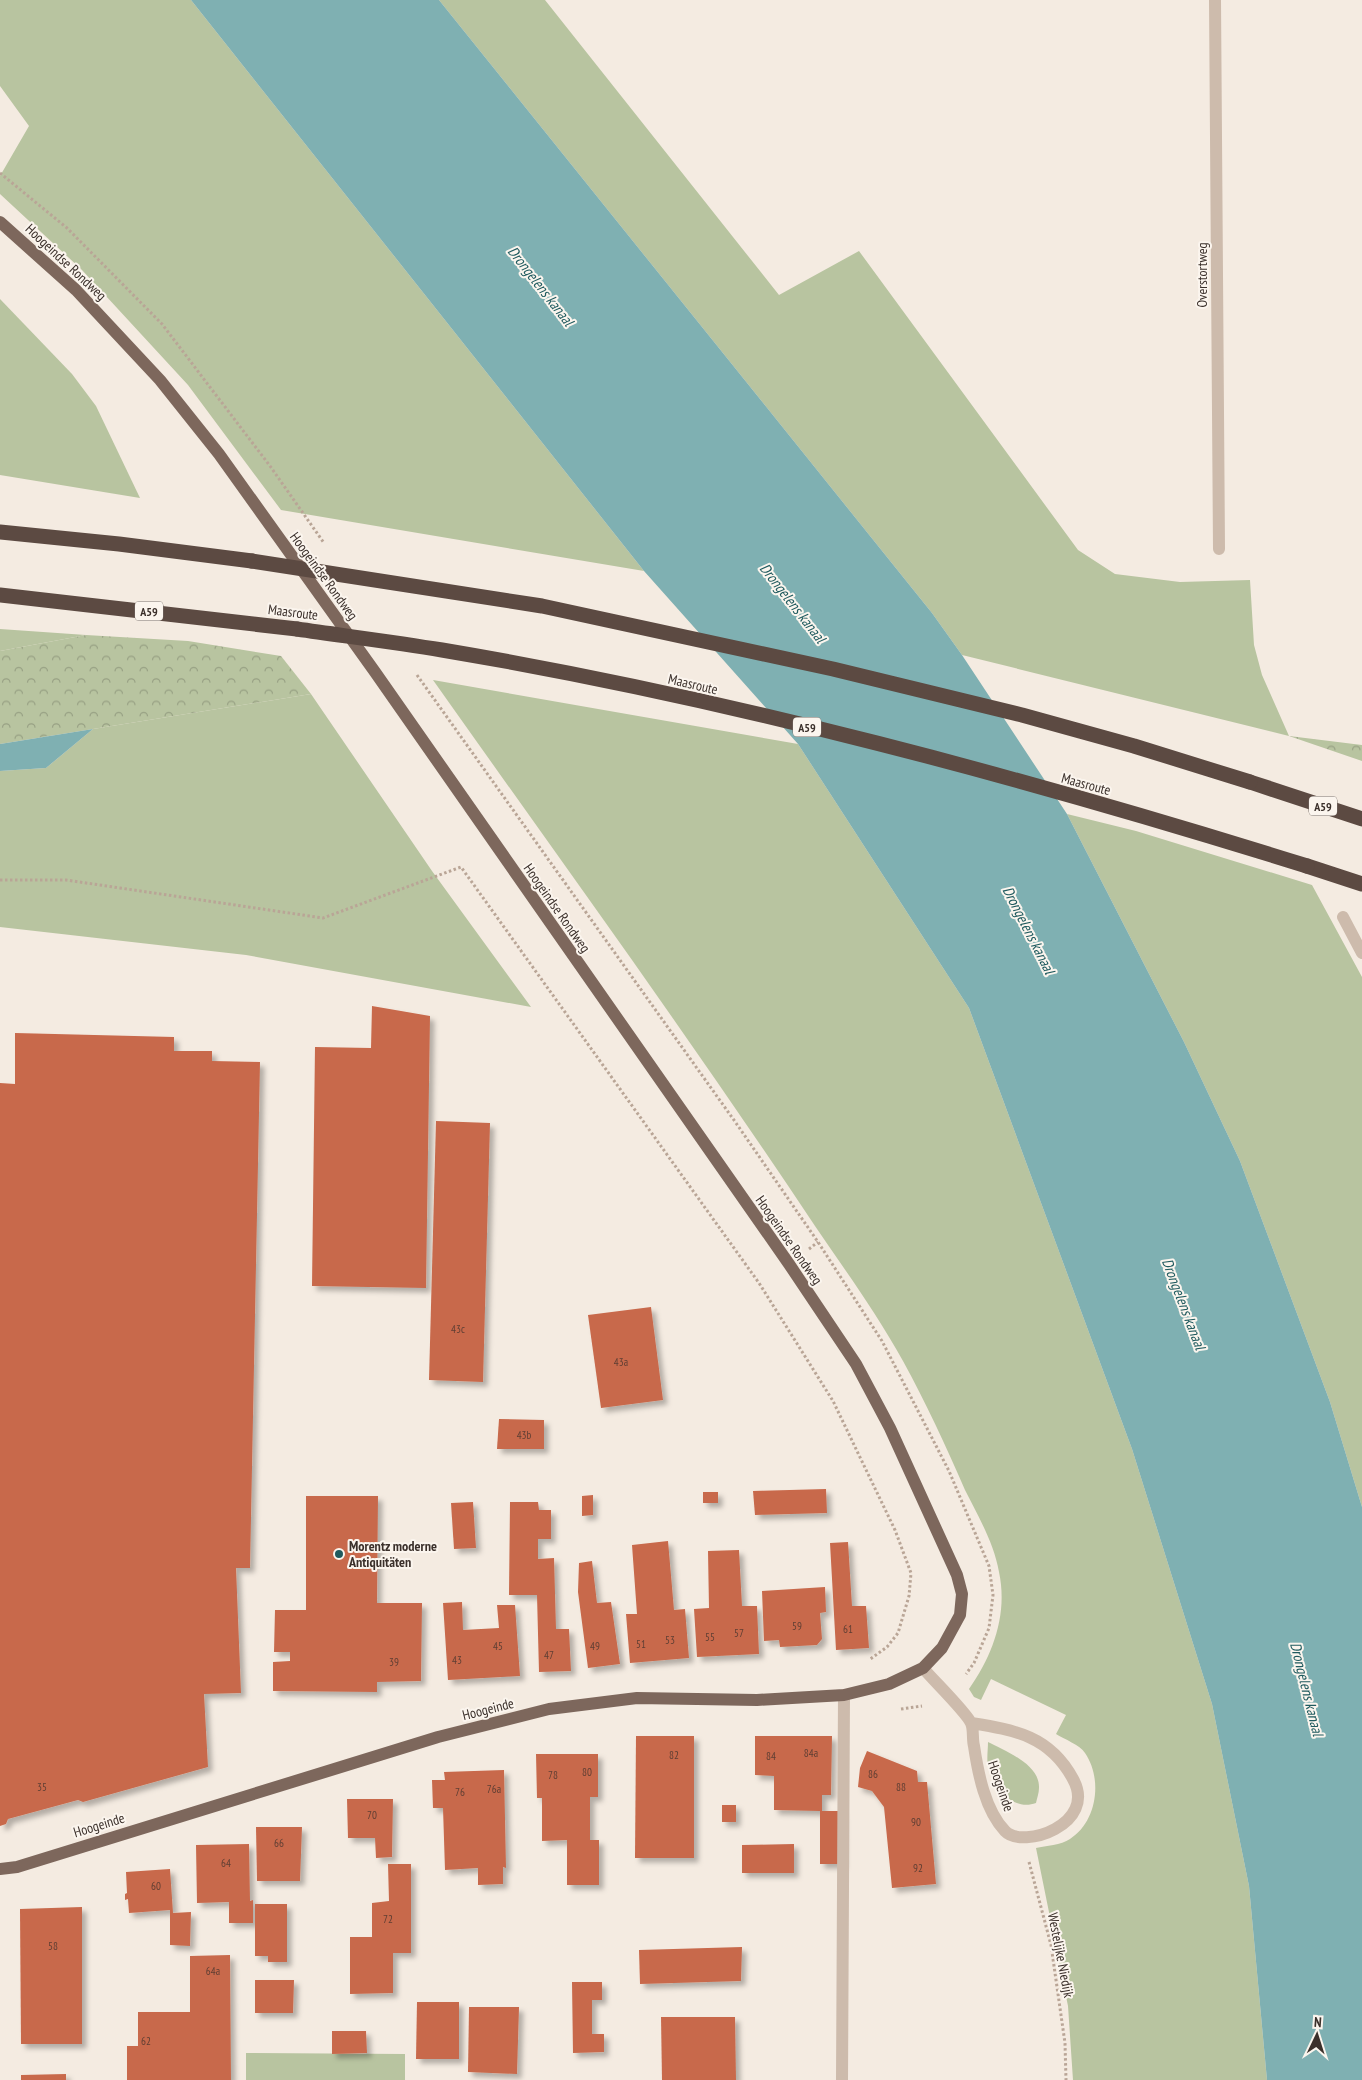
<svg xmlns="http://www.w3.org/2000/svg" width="1362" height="2080" viewBox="0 0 1362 2080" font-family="'PT Sans Narrow',sans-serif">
  <defs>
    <pattern id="forest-crowns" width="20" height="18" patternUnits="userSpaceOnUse" patternTransform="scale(1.25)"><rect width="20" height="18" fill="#b8c4a0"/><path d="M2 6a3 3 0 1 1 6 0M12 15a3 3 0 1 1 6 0" fill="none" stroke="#97a083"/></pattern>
    <filter id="shadow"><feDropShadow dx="4.5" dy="4.5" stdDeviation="2.5" flood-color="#0004"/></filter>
  </defs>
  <rect width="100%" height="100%" fill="#f4ebe1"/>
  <g fill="#b8c4a0">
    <polygon points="0,0 191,0 644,571 281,510 188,385 82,270 0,194 0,176 29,126 0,86"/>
    <polygon points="439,0 545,0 779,295 859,251 1078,550 1115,574 1180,582 1250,580 1254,645 1262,675 1289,736 962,655 932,613"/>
    <polygon points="0,299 72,374 96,406 140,498 0,475"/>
    <polygon points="0,629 86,635 0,651"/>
    <path d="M 433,680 L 798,744 L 969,1008 L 1132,1449 L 1212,1704 L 1249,1886 L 1267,2080 L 1073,2080 L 1068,2006 L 1036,1848 C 1046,1846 1061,1845 1070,1839 C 1097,1822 1103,1779 1085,1753 C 1080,1745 1064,1739 1056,1734 L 1066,1715 L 991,1679 L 981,1700 L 974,1697 L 969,1689 C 993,1655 1008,1614 999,1572 C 994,1543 978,1516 965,1490 C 946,1446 926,1403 903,1361 C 877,1314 845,1270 815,1226 C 692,1041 561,861 433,680 Z"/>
    <polygon points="311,694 432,871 531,1007 246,955 0,927 0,771 46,768 93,729"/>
    <polygon points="1067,814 1136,831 1312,885 1362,977 1362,1507 1330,1402 1240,1161 1184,1042"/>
    <path d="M 988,1742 C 1005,1751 1040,1764 1039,1788 C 1039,1793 1037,1798 1036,1803 C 1014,1811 995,1790 989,1770 C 986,1762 988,1751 988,1742 Z"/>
    <polygon points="246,2053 405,2054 405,2080 246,2080"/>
  </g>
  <g fill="url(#forest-crowns)">
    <polygon points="86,635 188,641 281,656 311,694 0,744 0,651"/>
    <polygon points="1289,736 1362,745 1362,761"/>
  </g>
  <g fill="#7fb0b2">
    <polygon points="191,0 439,0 932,613 962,655 1067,814 1184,1042 1240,1161 1330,1402 1362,1507 1362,2080 1267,2080 1249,1886 1212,1704 1132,1449 969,1008 798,744 644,571"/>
    <polygon points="93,729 46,768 0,771 0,744"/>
  </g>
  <g fill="#c8694b" filter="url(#shadow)">
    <polygon points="372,1006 430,1016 426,1288 312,1286 315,1047 371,1048"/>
    <polygon points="15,1033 174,1037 174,1051 212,1051 212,1061 260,1062 250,1568 236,1568 241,1693 204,1694 208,1767 83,1802 78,1800 8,1819 6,1824 0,1826 0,1083 15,1084"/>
    <polygon points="436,1121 490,1123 483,1382 429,1380"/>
    <polygon points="651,1307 663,1400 601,1408 588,1315"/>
    <polygon points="499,1419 544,1420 544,1449 497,1449"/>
    <polygon points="826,1489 827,1513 755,1515 753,1491"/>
    <rect x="703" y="1492" width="15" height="11"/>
    <polygon points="593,1495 593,1515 582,1516 582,1496"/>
    <polygon points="306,1496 378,1496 377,1603 422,1603 421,1681 377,1682 377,1692 273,1691 273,1662 290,1661 290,1652 274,1652 275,1610 306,1610"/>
    <polygon points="473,1502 476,1548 454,1549 451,1503"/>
    <polygon points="510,1502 538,1502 539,1510 551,1510 551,1539 538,1539 538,1559 554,1558 556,1629 569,1629 571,1671 539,1672 537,1595 509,1595"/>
    <polygon points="668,1541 674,1610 685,1609 689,1658 630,1663 626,1614 637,1614 632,1545"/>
    <polygon points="848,1542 852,1606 866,1606 869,1648 836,1650 830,1543"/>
    <polygon points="739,1550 742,1606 757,1606 759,1654 697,1657 694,1609 709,1608 708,1551"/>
    <polygon points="592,1561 597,1603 611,1602 620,1664 588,1668 578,1592 579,1563"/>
    <polygon points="825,1587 826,1612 820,1613 822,1639 817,1645 780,1647 779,1640 764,1641 762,1591"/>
    <polygon points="462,1602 463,1630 499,1628 497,1605 515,1605 520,1676 448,1680 443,1603"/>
    <polygon points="636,1736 694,1736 694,1858 635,1858"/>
    <polygon points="755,1736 832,1736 831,1795 822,1795 822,1811 841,1811 842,1864 820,1864 820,1811 774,1810 774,1776 755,1775"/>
    <polygon points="867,1751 917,1771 918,1782 927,1782 936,1884 892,1888 884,1807 872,1791 858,1787 860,1768"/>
    <polygon points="536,1754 598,1754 598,1797 590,1797 590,1840 599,1840 599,1885 567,1885 567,1840 542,1841 542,1798 537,1798"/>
    <polygon points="504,1770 506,1868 503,1867 503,1884 478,1885 478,1868 445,1870 443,1808 433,1808 432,1780 445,1780 444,1772"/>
    <polygon points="347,1799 393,1799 392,1857 376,1858 375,1838 348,1838"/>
    <rect x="722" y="1805" width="14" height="17"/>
    <polygon points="256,1827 302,1827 300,1881 257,1881"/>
    <polygon points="249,1844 250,1901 253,1900 253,1923 229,1923 229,1902 197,1903 196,1845"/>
    <polygon points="794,1844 794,1873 742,1873 742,1845"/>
    <polygon points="388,1864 411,1864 411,1953 393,1953 393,1993 350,1994 350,1937 372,1937 372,1903 389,1901"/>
    <polygon points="170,1869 173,1913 191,1912 190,1946 170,1945 170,1910 129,1913 128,1899 125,1900 125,1894 127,1893 126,1872"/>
    <polygon points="255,1904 287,1904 287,1962 268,1962 268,1956 255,1956"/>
    <polygon points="82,1907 82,2044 21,2044 20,1909"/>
    <polygon points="742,1947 741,1981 640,1984 639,1950"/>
    <polygon points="230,1955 231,2080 127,2080 127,2046 138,2046 138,2012 190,2012 190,1956"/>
    <polygon points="255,1980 294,1980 293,2013 255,2013"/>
    <polygon points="572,1982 602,1982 602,2000 592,2000 592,2034 604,2034 604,2052 573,2053"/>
    <polygon points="417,2002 459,2002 459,2059 416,2059"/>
    <polygon points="469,2007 519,2007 517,2074 468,2072"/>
    <polygon points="661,2017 735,2017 736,2080 662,2080"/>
    <polygon points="332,2031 366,2031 367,2053 332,2054"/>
    <polygon points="66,2074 66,2080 21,2080 21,2075"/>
  </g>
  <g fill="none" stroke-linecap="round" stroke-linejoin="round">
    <g stroke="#b9a596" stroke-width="3" stroke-dasharray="2.5 2.5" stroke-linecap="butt">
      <polyline points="0,173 67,228 162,324 270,466 324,543"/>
      <polyline points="417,675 736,1123 818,1242 882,1341 949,1471 989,1566 993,1595 989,1628 974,1663 966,1674"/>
      <polyline points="0,880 66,880 323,918 461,867 759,1283 833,1401 895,1530 911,1573 909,1596 898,1633 887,1647 869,1660"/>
      <polyline points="809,1249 818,1242"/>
      <polyline points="901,1709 922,1706"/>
      <polyline points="1029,1862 1051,1945 1065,2043 1066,2080"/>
    </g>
    <g stroke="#cdbbac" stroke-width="12">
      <polyline points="1215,0 1219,549"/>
      <polyline points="1343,917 1362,953"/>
      <path d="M 923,1668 C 933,1680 966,1712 971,1723 C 974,1729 972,1739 974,1746 C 978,1773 985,1810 1005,1831 C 1023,1850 1098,1824 1073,1779 C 1050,1736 1015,1730 971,1723"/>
      <polyline points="842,2080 844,1695"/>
    </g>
    <polyline stroke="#7d675c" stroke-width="12" points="0,222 76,290 160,380 219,454 375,672 789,1264 856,1364 890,1428 957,1575 962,1594 960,1615 942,1648 923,1668 889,1684 844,1695 757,1700 637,1698 549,1709 438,1737 17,1867 0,1869"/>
    <g stroke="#5c4a42" stroke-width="15">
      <polyline points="0,532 119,544 252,561"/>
      <polyline points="0,595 297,629"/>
      <polyline points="1250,782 1362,819"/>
      <polyline points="1307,866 1362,884"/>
    </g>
    <g stroke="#5c4a42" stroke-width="15">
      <polyline points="252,561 542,606 833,669 1022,715 1134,746 1250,782"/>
      <path d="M 297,629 C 345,636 394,642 442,650 C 733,699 1025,778 1307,866"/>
    </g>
  </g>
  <circle fill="#1f5a5e" stroke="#fbf5ee" stroke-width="2" cx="339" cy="1554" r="5"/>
  <g text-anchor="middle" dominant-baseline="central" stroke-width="4" stroke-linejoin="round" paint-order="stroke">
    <g font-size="11" fill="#5e3e33">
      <text x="458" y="1329">43c</text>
      <text x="621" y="1362">43a</text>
      <text x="524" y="1435">43b</text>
      <text x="797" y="1626">59</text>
      <text x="848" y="1629">61</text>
      <text x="739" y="1633">57</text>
      <text x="710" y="1637">55</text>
      <text x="670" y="1640">53</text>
      <text x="641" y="1644">51</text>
      <text x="498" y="1646">45</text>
      <text x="595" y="1646">49</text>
      <text x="549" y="1655">47</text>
      <text x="457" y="1660">43</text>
      <text x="394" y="1662">39</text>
      <text x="811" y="1753">84a</text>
      <text x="674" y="1755">82</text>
      <text x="771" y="1756">84</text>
      <text x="587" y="1772">80</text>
      <text x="873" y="1774">86</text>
      <text x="553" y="1775">78</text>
      <text x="42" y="1787">35</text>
      <text x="901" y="1787">88</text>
      <text x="494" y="1789">76a</text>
      <text x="460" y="1792">76</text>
      <text x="372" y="1815">70</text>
      <text x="916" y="1822">90</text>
      <text x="279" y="1843">66</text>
      <text x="226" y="1863">64</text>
      <text x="918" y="1868">92</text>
      <text x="156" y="1886">60</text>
      <text x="388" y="1919">72</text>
      <text x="53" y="1946">58</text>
      <text x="213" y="1971">64a</text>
      <text x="146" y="2041">62</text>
    </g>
    <g fill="#fbf5ee" stroke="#756b66" stroke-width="1">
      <rect x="135" y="601.5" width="28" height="19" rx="4"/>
      <rect x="793" y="717.5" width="28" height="19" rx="4"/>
      <rect x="1309" y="796.5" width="28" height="19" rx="4"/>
    </g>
    <g font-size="12" font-weight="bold" fill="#3b302b">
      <text x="149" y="611">A59</text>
      <text x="807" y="727">A59</text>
      <text x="1323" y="806">A59</text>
    </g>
    <g font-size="14" fill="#3b302b" stroke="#fbf5ee">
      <text transform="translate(66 262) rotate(43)">Hoogeindse Rondweg</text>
      <text transform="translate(1202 275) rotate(-90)">Overstortweg</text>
      <text transform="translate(324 576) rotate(54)">Hoogeindse Rondweg</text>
      <text transform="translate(293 612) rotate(7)">Maasroute</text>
      <text transform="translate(693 684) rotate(13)">Maasroute</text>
      <text transform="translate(1086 784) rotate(15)">Maasroute</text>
      <text transform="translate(557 908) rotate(55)">Hoogeindse Rondweg</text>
      <text transform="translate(789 1240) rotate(55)">Hoogeindse Rondweg</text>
      <text transform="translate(488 1709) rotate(-14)">Hoogeinde</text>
      <text transform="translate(1001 1786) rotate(71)">Hoogeinde</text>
      <text transform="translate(99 1825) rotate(-17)">Hoogeinde</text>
      <text transform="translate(1061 1955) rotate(79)">Westelijke Niedijk</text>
    </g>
    <g font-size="14" font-weight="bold" fill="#3b302b" stroke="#fbf5ee" text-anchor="start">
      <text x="349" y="1546">Morentz moderne<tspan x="349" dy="16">Antiquitäten</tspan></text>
    </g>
    <g font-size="15" font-style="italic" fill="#1f5a5e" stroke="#fbf5ee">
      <text transform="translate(541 286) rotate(52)">Drongelens kanaal</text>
      <text transform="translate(793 603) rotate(52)">Drongelens kanaal</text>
      <text transform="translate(1029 930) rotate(63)">Drongelens kanaal</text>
      <text transform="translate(1184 1304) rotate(69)">Drongelens kanaal</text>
      <text transform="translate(1307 1689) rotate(76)">Drongelens kanaal</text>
    </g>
  </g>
  <g transform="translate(1317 2035) rotate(4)" stroke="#fbf5ee" stroke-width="4" paint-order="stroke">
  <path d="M0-4L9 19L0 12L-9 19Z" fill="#3b302b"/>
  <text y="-8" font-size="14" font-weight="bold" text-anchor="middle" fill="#3b302b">N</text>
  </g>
</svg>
